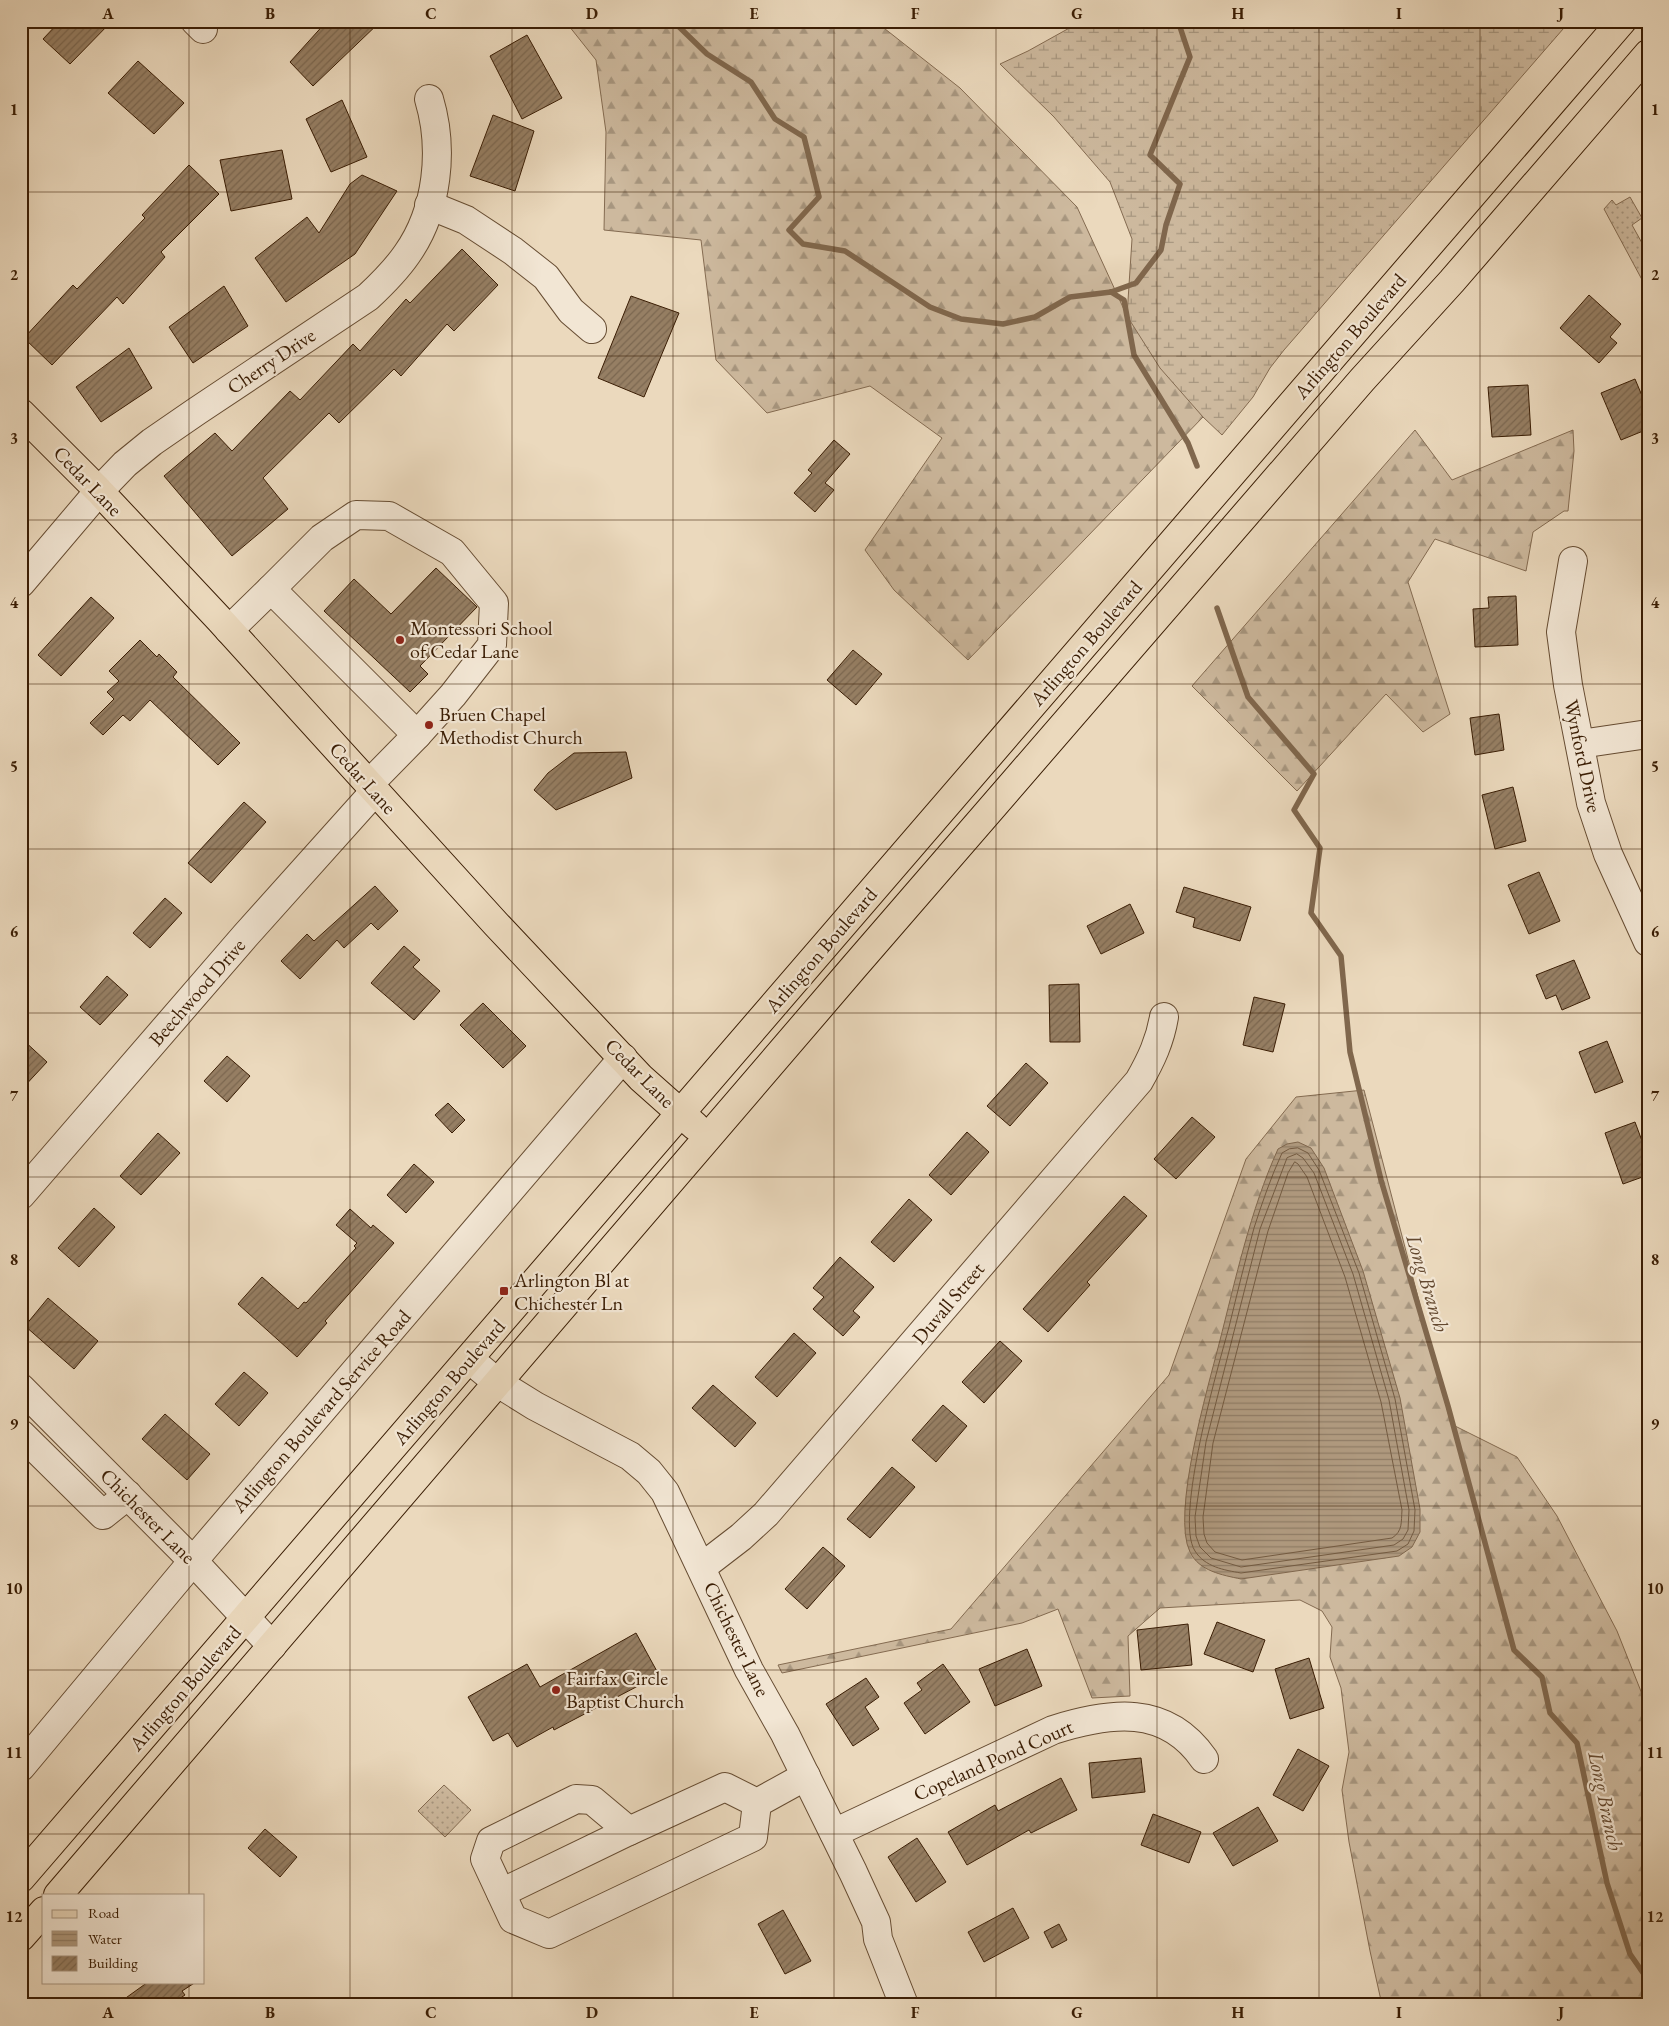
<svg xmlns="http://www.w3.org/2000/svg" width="1669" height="2026" viewBox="0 0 1669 2026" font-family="'EB Garamond',serif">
  <defs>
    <pattern id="grass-dots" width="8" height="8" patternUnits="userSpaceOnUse" patternTransform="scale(1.25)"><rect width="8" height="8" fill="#cdb99e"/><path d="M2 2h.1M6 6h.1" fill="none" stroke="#a7967f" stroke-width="1.8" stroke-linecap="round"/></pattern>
    <pattern id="forest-firs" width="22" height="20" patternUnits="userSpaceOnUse" patternTransform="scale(1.25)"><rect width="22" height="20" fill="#cdb99e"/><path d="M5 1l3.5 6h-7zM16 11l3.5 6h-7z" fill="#a7967f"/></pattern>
    <pattern id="wetland-marsh" width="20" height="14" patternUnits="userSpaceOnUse" patternTransform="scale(1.25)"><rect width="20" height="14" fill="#cdb99e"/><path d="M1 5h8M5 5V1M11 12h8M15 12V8" fill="none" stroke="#a7967f"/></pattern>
    <pattern id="water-rules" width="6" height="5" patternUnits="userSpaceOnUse" patternTransform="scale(1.25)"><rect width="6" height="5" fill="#af997e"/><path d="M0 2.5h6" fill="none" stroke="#8f7c65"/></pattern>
    <pattern id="building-hatch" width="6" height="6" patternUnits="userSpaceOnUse" patternTransform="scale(1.25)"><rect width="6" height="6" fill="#967f64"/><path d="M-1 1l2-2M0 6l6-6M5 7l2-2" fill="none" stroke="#7b6750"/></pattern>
  </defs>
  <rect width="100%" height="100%" fill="#ebd9bd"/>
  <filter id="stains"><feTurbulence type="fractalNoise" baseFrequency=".004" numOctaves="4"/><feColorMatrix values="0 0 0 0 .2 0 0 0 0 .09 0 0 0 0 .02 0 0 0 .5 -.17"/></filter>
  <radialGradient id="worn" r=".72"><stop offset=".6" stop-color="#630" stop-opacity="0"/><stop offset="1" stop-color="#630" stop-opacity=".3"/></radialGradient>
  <g fill="url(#grass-dots)" stroke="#846b51">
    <polygon points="1630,197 1642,218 1632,225 1642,243 1648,241 1647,289 1604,209 1612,200 1616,205"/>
    <polygon points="444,1785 471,1810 445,1837 418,1811"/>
  </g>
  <g fill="url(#forest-firs)" stroke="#846b51">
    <polygon points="565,21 875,21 960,88 1077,207 1127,316 1203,417 968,660 894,590 865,550 942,438 870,386 767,413 716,360 701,240 604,230 606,132 596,60"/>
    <polygon points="1415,430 1452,480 1573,430 1574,451 1568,511 1564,511 1533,532 1526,571 1435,539 1408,582 1450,714 1423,732 1386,694 1297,791 1192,686"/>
    <polygon points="1364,1090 1451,1424 1517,1457 1557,1516 1617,1631 1648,1709 1648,2005 1382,2005 1370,1951 1349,1842 1342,1790 1349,1752 1341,1688 1330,1657 1332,1627 1322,1611 1300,1600 1160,1608 1128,1636 1130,1696 1092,1698 1058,1609 1022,1623 782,1673 778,1665 951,1629 1169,1375 1246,1159 1296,1097"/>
  </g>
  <polygon fill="url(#wetland-marsh)" stroke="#846b51" points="1082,21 1570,21 1284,350 1270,368 1253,397 1222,435 1203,417 1160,368 1127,316 1132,239 1110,182 1054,117 1000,64 1028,51"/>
  <path fill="url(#water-rules)" stroke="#80674d" d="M 1298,1142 L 1311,1148 L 1324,1168 L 1363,1271 L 1400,1398 L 1420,1509 L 1420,1532 L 1412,1547 L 1399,1556 L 1241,1579 C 1222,1575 1199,1571 1190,1552 C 1171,1514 1208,1387 1219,1344 C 1236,1278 1250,1211 1278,1149 L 1287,1144 Z"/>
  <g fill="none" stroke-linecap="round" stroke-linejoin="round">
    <g stroke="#745b41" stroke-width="1">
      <path d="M 1298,1148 L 1308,1153 L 1319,1170 L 1359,1273 L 1395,1399 L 1415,1510 L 1414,1531 L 1408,1544 L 1397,1551 L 1241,1573 C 1224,1570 1205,1567 1195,1551 C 1174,1519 1218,1367 1229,1327 C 1237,1294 1245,1261 1254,1228 C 1262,1203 1271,1177 1282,1153 L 1289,1149 Z"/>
      <polygon points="1297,1154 1303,1158 1314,1173 1353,1274 1389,1400 1409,1510 1408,1530 1403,1539 1394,1545 1241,1567 1211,1558 1200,1547 1196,1536 1195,1517 1206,1442 1260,1229 1287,1158"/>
      <path d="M 1295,1162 L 1298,1164 L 1307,1177 L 1345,1277 L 1381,1402 L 1402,1510 C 1401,1522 1403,1531 1392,1538 L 1242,1560 L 1215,1552 L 1207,1543 L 1204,1534 L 1203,1517 L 1213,1443 L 1268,1231 L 1288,1173 Z"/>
    </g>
    <g stroke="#80674d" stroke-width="5.5">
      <polyline points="673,21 707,54 751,82 775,119 804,137 819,197 789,230 803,244 845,251 930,307 961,319 1003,324 1035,317 1070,297 1111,292 1136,283 1161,250 1166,225 1180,184 1150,155 1190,57 1178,21"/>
      <polyline points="1111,292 1124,300 1134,355 1188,443 1197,466"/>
      <polyline points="1217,608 1248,697 1314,774 1294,810 1320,848 1311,913 1341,956 1350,1052 1381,1180 1448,1406 1514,1650 1542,1677 1550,1713 1577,1743 1607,1883 1630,1954 1648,1980"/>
    </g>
  </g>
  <g fill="url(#building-hatch)" stroke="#3a1d04">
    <polygon points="60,21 112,21 70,64 43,39"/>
    <polygon points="327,21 381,21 313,86 290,62"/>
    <polygon points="527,35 562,98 522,119 490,56"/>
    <polygon points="138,61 184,103 154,134 108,93"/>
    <polygon points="342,100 367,157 331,172 306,119"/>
    <polygon points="493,115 534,131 515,191 470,176"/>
    <polygon points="282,150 292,199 231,211 220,160"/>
    <polygon points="189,165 219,194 161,252 165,257 123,304 117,297 52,365 24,338 73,285 77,289 145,218 142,215"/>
    <polygon points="362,175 397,191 355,254 286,302 255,258 307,217 319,233 350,184"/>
    <polygon points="462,249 498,285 454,331 447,324 401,376 394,369 339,423 329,413 263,478 288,509 232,556 164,476 215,433 232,451 290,391 300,400 353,344 360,351 406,299 410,303"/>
    <polygon points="224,286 248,326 193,363 169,327"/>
    <polygon points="1589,295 1621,324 1610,337 1617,343 1599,363 1560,328"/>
    <polygon points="631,296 679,313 644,397 598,378"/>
    <polygon points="129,348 152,388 101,422 76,387"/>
    <polygon points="1635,379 1648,410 1648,429 1621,440 1601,393"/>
    <polygon points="1528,385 1531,435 1492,437 1488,387"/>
    <polygon points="834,440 850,454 825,483 834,490 815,512 794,493 812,473 808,470"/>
    <polygon points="436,568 477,607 420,666 428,674 410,692 324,611 354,579 391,614"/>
    <polygon points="1516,596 1518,645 1475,647 1473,609 1489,608 1488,597"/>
    <polygon points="91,597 114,618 61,676 38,655"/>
    <polygon points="140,640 157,657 159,654 177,672 173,677 240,743 218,765 150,700 130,721 123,715 103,735 90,723 114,699 107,692 119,681 109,671"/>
    <polygon points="853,650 882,674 856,705 827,680"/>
    <polygon points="1499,714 1504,750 1475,755 1470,718"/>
    <polygon points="626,752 632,778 556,810 534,790 548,773 574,753"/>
    <polygon points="1513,787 1526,841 1495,849 1482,795"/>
    <polygon points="244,802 266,822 211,883 188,863"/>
    <polygon points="1539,872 1560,921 1529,934 1508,885"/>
    <polygon points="375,886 398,911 378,930 371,923 344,948 337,940 300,979 281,961 307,934 314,941"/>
    <polygon points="1184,887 1251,907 1240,941 1193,927 1195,918 1176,912"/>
    <polygon points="165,898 182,913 150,948 133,933"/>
    <polygon points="1130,904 1144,933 1101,954 1087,926"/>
    <polygon points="404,946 420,960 413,967 440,991 414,1020 371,983"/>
    <polygon points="1574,960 1590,998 1562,1010 1556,995 1546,999 1536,975"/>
    <polygon points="107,976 128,995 100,1025 80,1007"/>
    <polygon points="1079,984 1080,1042 1050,1042 1049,985"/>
    <polygon points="1254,997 1285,1004 1273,1052 1243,1045"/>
    <polygon points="483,1003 526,1046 503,1068 460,1025"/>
    <polygon points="21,1038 47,1062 21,1090"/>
    <polygon points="1607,1041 1623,1082 1595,1093 1579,1052"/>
    <polygon points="227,1056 250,1076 227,1102 204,1081"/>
    <polygon points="1026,1063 1048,1083 1010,1126 987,1106"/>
    <polygon points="448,1103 465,1120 452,1133 435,1115"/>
    <polygon points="1192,1117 1215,1137 1176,1179 1154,1159"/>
    <polygon points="1635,1122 1648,1157 1648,1175 1623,1184 1605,1133"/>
    <polygon points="967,1132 989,1152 951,1195 929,1175"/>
    <polygon points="158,1133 180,1153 141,1195 120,1176"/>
    <polygon points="414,1164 434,1182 406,1213 387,1195"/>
    <polygon points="1124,1196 1147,1216 1087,1282 1090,1285 1048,1332 1023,1309"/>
    <polygon points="909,1199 932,1220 894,1262 871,1242"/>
    <polygon points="94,1208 115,1227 79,1267 58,1248"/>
    <polygon points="350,1209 371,1228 373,1225 394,1243 325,1321 327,1323 297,1357 238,1304 262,1277 298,1309 304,1302 306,1303 356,1248 354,1246 357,1243 336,1225"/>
    <polygon points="840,1257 874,1287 853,1311 860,1317 843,1336 813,1309 824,1297 813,1288"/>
    <polygon points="48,1298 98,1341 74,1369 25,1326"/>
    <polygon points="794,1333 816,1353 777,1397 755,1377"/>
    <polygon points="1000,1341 1022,1361 984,1403 962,1382"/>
    <polygon points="244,1372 268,1393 239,1426 215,1404"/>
    <polygon points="713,1385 756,1423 735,1447 692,1408"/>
    <polygon points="943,1405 967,1426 936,1462 912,1440"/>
    <polygon points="165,1414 210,1454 187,1480 142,1439"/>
    <polygon points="892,1467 915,1487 870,1538 847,1519"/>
    <polygon points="823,1547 845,1566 807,1609 785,1589"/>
    <polygon points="1217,1622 1265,1640 1253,1672 1204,1654"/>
    <polygon points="1188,1624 1192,1665 1141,1670 1137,1630"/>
    <polygon points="636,1633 659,1675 554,1730 553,1727 517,1747 508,1733 493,1741 468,1697 527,1664 540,1687"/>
    <polygon points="1027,1649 1042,1686 995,1706 979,1669"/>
    <polygon points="1309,1658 1324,1708 1290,1719 1275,1669"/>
    <polygon points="943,1664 970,1702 925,1734 904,1703 922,1690 917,1683"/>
    <polygon points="866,1678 879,1697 865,1707 879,1729 853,1746 826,1704"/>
    <polygon points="1298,1749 1329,1766 1303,1811 1273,1795"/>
    <polygon points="1141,1758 1145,1792 1092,1798 1089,1763"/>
    <polygon points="1061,1778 1077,1810 1031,1833 1029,1830 967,1865 948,1832 995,1805 998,1811"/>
    <polygon points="1258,1807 1278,1841 1233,1866 1213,1833"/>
    <polygon points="1153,1814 1201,1832 1189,1863 1141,1845"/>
    <polygon points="265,1829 297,1857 280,1877 248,1848"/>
    <polygon points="917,1838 946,1882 916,1902 888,1857"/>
    <polygon points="1013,1908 1029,1938 984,1962 968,1932"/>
    <polygon points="783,1910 811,1961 785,1974 758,1924"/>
    <polygon points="1059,1924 1067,1940 1052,1948 1044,1932"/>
    <polygon points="148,1982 196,1982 182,1991 185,1995 170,2005 116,2005"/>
  </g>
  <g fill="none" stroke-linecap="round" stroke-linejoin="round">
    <g stroke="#664c32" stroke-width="30">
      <g id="minor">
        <polyline points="195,21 203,29"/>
        <polyline points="429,205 466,220 513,251 546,277 571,311 592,329"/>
        <polyline points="1573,561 1561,632 1568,685 1591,803 1608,854 1648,942"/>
        <path d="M 21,583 L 99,491 L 125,464 L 152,442 L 197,411 L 368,297 C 383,283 396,270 407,254 C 438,210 444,149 429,99"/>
        <polyline points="271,589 322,538 356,515 389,516 452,552 494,603 492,645 453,695 417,735"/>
        <polyline points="229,630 271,589 417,735 369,784"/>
        <polyline points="1580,744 1648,734"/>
        <polyline points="21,1195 245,936 375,791"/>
        <polyline points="469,1359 498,1383 535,1406 630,1456 649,1472 665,1492 749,1670 785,1734 853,1872 876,1922 878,1939 904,2005"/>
        <polyline points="21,1388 193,1561 272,1646"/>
        <polyline points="21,1434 103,1515 128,1495"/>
        <path d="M 702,1567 L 741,1537 L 766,1514 L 1139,1081 C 1151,1060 1160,1041 1164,1017"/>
        <polyline points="21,1767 193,1561 623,1058"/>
        <polyline points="757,1803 753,1837 549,1934 513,1919 485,1859 491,1841 576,1799 592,1800 629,1831 725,1787 757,1803 806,1776"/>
        <path d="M 834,1833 L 1053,1730 C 1110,1712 1166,1704 1204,1759"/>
        <polyline points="501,1893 629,1831"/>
      </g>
    </g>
    <g stroke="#3a1d04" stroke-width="30">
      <g id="major">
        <polyline points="21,413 99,491 220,620 496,924 641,1078 695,1126"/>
        <polyline points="21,1878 1622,21"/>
        <polyline points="58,1895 854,967 1362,380 1452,281 1648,54"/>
        <polyline points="21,1937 44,1911"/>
      </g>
    </g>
    <use href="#minor" stroke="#f2e6d4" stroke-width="28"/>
    <use href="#major" stroke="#ebd9bd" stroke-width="28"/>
  </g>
  <path fill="none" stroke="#3a1d04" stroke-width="1" stroke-opacity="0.55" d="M 189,21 L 189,1895M 350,21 L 350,2005M 512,21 L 512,2005M 673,21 L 673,2005M 834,21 L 834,2005M 996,21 L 996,2005M 1157,21 L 1157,2005M 1319,21 L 1319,2005M 1480,21 L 1480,2005M 21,192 L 1648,192M 21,356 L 1648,356M 21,520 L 1648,520M 21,684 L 1648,684M 21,849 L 1648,849M 21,1013 L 1648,1013M 21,1177 L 1648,1177M 21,1342 L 1648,1342M 21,1506 L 1648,1506M 21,1670 L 1648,1670M 21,1834 L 1648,1834M 189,1982 L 189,2005"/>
  <g fill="#8f2418" stroke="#f2e6d4" stroke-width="2">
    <circle cx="400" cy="640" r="5"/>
    <circle cx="429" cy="725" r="5"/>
    <rect x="499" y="1286" width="10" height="10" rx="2.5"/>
    <circle cx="556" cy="1690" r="5"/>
  </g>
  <g text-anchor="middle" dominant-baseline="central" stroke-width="4.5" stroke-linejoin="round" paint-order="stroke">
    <g font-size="20" fill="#3a1d04" stroke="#f2e6d4">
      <text transform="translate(1350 336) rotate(-49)">Arlington Boulevard</text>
      <text transform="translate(271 361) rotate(-34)">Cherry Drive</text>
      <text transform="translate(88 481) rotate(46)">Cedar Lane</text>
      <text transform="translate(1086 643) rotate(-49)">Arlington Boulevard</text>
      <text transform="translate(1583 756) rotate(78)">Wynford Drive</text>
      <text transform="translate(363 778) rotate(48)">Cedar Lane</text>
      <text transform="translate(821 950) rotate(-49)">Arlington Boulevard</text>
      <text transform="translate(197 992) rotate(-49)">Beechwood Drive</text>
      <text transform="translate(640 1073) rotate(45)">Cedar Lane</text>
      <text transform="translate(948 1303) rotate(-50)">Duvall Street</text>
      <text transform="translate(449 1382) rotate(-49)">Arlington Boulevard</text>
      <text transform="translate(321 1411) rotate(-49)">Arlington Boulevard Service Road</text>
      <text transform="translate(148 1516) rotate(45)">Chichester Lane</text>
      <text transform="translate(737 1639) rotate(64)">Chichester Lane</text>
      <text transform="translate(185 1688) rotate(-49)">Arlington Boulevard</text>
      <text transform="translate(993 1760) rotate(-24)">Copeland Pond Court</text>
    </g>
    <g font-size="20" fill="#3a1d04" stroke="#f2e6d4" text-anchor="start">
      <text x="410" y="628">Montessori School<tspan x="410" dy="23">of Cedar Lane</tspan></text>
      <text x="439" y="714">Bruen Chapel<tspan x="439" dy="23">Methodist Church</tspan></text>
      <text x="514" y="1280">Arlington Bl at<tspan x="514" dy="23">Chichester Ln</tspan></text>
      <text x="566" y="1678">Fairfax Circle<tspan x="566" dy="23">Baptist Church</tspan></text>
    </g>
    <g font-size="21" font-style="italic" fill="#63482f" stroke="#f2e6d4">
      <text transform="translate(1428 1283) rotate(73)">Long Branch</text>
      <text transform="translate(1606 1801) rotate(78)">Long Branch</text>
    </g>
  </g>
  <rect width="1669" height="2026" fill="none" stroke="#ebd9bd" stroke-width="55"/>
  <rect x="42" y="1894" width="162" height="90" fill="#f2e6d4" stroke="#a89681"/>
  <rect x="52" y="1910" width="25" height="8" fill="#ebd9bd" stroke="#a89681"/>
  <text x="88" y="1918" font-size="15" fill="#3a1d04">Road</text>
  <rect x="52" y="1931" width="25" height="15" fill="url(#water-rules)" stroke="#a89681"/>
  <text x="88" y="1944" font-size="15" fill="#3a1d04">Water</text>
  <rect x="52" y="1956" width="25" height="15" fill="url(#building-hatch)" stroke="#a89681"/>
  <text x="88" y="1968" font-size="15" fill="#3a1d04">Building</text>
  <rect x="28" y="28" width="1614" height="1970" fill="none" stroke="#3a1d04" stroke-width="2"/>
  <g font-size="16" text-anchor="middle" font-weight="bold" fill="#3a1d04">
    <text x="108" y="19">A</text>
    <text x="270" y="19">B</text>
    <text x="431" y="19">C</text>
    <text x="592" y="19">D</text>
    <text x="754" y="19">E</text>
    <text x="915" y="19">F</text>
    <text x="1077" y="19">G</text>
    <text x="1238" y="19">H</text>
    <text x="1399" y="19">I</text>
    <text x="1561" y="19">J</text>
    <text x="14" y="115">1</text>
    <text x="1655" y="115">1</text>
    <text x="14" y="280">2</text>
    <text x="1655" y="280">2</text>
    <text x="14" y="444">3</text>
    <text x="1655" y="444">3</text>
    <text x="14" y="608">4</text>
    <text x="1655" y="608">4</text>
    <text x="14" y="772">5</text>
    <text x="1655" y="772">5</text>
    <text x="14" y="937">6</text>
    <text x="1655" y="937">6</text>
    <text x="14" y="1101">7</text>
    <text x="1655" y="1101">7</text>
    <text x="14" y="1265">8</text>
    <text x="1655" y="1265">8</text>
    <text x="14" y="1429">9</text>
    <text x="1655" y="1429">9</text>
    <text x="14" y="1594">10</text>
    <text x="1655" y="1594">10</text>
    <text x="14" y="1758">11</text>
    <text x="1655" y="1758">11</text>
    <text x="14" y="1922">12</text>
    <text x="1655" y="1922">12</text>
    <text x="108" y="2018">A</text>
    <text x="270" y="2018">B</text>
    <text x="431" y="2018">C</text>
    <text x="592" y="2018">D</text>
    <text x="754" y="2018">E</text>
    <text x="915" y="2018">F</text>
    <text x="1077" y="2018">G</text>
    <text x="1238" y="2018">H</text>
    <text x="1399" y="2018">I</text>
    <text x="1561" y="2018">J</text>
  </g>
  <rect width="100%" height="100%" filter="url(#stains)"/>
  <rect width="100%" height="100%" fill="url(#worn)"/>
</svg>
